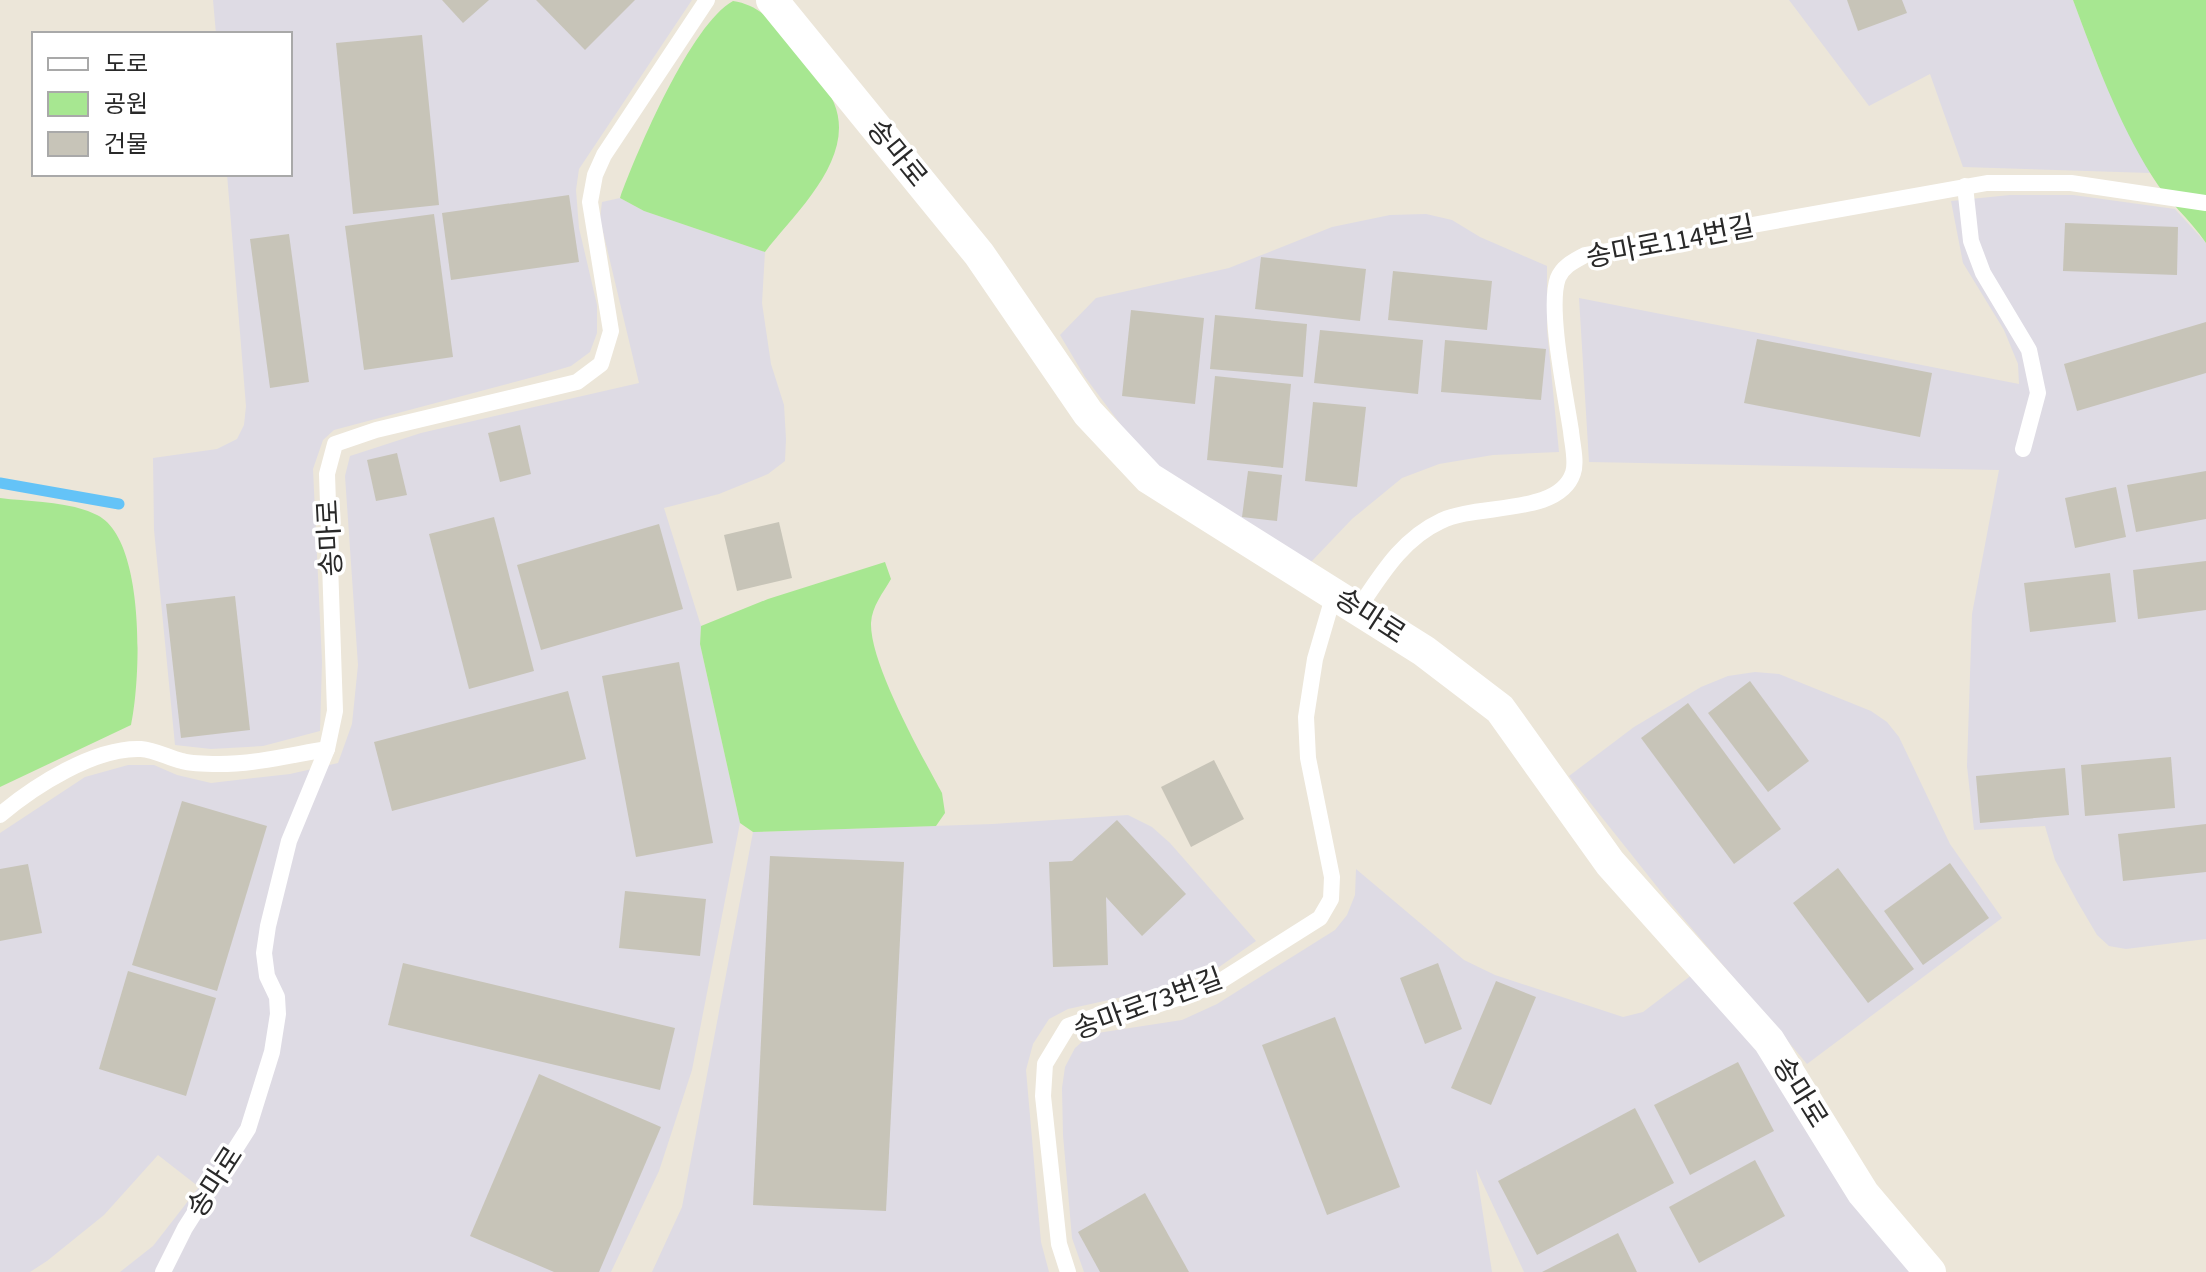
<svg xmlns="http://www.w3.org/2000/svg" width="2206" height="1272" viewBox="0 0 2206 1272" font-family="'Source Sans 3','Noto Sans KR',sans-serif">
  <rect width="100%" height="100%" fill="#ece6d9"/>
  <g fill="#dedbe4">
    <polygon points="213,0 692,0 579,169 576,190 579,228 597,305 597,333 590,352 571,366 541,375 334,430 323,440 313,469 322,662 320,731 263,746 211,749 175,745 154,530 153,458 217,449 237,439 244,425 246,406 227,174 290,174 290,34 216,34"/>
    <polygon points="1789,0 2073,0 2099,69 2150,173 1963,167 1930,74 1869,106"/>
    <polygon points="2010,195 2073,195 2175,209 2206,243 2206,939 2126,949 2109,946 2097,935 2077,901 2055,860 2045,826 1974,830 1967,766 1972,614 1999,470 1589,462 1579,298 2019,384 2018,364 2004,330 1963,263 1951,201"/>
    <polygon points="620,198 644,211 765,252 762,303 771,364 784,405 786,439 785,461 768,474 719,494 664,508 701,626 700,644 740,823 692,1070 659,1171 611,1272 120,1272 153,1246 199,1187 158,1155 104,1215 47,1261 30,1272 0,1272 0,833 85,777 128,765 154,765 177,775 211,783 290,774 338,763 352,724 358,665 345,476 350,456 421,433 639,383 600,219 602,202"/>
    <polygon points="1426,214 1452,220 1480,237 1547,266 1547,330 1559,452 1493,455 1439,464 1402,478 1352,519 1311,562 1164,471 1127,433 1085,377 1060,335 1096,298 1229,268 1332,227 1390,215"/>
    <polygon points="1755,672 1779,674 1871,711 1887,722 1899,737 1950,844 2002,918 1807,1064 1666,898 1569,776 1634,727 1701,687 1728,676"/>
    <polygon points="1128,815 1152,827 1170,843 1256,941 1212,972 1177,985 1068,1009 1049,1019 1033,1044 1026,1070 1041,1242 1049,1272 652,1272 682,1207 753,832 993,824"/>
    <polygon points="1356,869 1464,960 1495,975 1623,1017 1643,1012 1693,974 1759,1051 1858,1210 1910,1272 1524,1272 1476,1169 1492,1272 1084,1272 1072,1238 1063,1135 1062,1088 1065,1067 1075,1048 1091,1034 1182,1020 1217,1004 1335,930 1347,915 1355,895"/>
  </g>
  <g fill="#a7e791">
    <path d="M 2073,0 L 2206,0 L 2206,243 C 2190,219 2167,201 2152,176 C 2118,122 2095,59 2073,0 Z"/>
    <path d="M 733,1 C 762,5 781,29 798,53 C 809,68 827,85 834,103 C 857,158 795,213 765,252 L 644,211 L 620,198 C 637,151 691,24 733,1 Z"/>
    <path d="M 0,498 C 31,502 69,501 97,515 C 146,539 141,679 131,725 L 0,787 Z"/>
    <path d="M 885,562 L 891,579 C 883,593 872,606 871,623 C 870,664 922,756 942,793 L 945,813 L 936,826 L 753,832 L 740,823 L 700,644 L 701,626 L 768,599 Z"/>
  </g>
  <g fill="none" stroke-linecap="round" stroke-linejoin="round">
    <polyline stroke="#64c3f7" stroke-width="11" points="0,483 119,504"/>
  </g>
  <g fill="#c7c4b8">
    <polygon points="442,0 489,0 463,23"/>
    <polygon points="536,0 635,0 585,50"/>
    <polygon points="1847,0 1902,0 1907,13 1858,31"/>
    <polygon points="422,35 439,205 353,214 336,43"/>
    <polygon points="569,195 579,262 451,280 442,213"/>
    <polygon points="434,214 453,357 364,370 345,226"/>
    <polygon points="2065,223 2178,227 2177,275 2063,271"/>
    <polygon points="289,234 309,382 270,388 250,239"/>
    <polygon points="1261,257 1366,269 1360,321 1255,309"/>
    <polygon points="1393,271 1492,281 1487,330 1388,320"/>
    <polygon points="1131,310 1204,318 1195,404 1122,396"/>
    <polygon points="1215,315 1307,324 1303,377 1210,369"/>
    <polygon points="2206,322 2206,373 2077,411 2064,364"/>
    <polygon points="1320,330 1423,340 1418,394 1314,383"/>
    <polygon points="1757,339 1932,373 1920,437 1744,403"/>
    <polygon points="1445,340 1546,349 1541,400 1441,392"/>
    <polygon points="1215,376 1291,384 1283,468 1207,460"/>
    <polygon points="1313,402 1366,407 1357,487 1305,481"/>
    <polygon points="520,425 531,474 500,482 488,433"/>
    <polygon points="397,453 407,495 376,501 367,460"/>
    <polygon points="1248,471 1282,475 1277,521 1242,517"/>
    <polygon points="2206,471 2206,519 2136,532 2127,485"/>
    <polygon points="2116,487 2126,537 2075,548 2065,498"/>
    <polygon points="494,517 534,671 469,689 429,534"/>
    <polygon points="779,522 792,578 737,591 724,535"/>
    <polygon points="659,524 683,609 541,650 517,565"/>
    <polygon points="2206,561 2206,610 2138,619 2133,570"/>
    <polygon points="2110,573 2116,622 2030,632 2024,583"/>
    <polygon points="235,596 250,730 181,738 166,604"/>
    <polygon points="679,662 713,843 636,857 602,676"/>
    <polygon points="1750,681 1809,761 1768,792 1708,713"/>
    <polygon points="568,691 586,759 392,811 374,742"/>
    <polygon points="1688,703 1781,829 1734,864 1641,738"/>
    <polygon points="2171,757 2175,808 2085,816 2081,765"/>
    <polygon points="1214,760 1244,819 1191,847 1161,787"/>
    <polygon points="2065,768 2069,815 1980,823 1976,776"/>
    <polygon points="182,801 267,826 217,991 132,965"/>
    <polygon points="1117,820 1186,894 1142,936 1106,897 1108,965 1053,967 1049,862 1072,861"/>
    <polygon points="2206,824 2206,872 2123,881 2118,834"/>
    <polygon points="770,856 904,862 886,1211 753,1205"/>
    <polygon points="1950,863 1989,918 1923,965 1884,911"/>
    <polygon points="28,864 42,933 0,941 0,869"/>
    <polygon points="1838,868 1914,969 1868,1003 1793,903"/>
    <polygon points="625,891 706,899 700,956 619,948"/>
    <polygon points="403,963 675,1028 660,1090 388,1025"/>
    <polygon points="1438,963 1462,1029 1425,1044 1400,978"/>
    <polygon points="128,971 216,998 186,1096 99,1069"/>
    <polygon points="1496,981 1536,997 1491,1105 1451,1088"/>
    <polygon points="1335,1017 1400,1187 1327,1215 1262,1045"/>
    <polygon points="1738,1062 1774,1131 1690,1175 1654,1105"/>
    <polygon points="539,1074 661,1127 599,1272 554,1272 470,1236"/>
    <polygon points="1635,1108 1674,1183 1537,1255 1498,1181"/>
    <polygon points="1755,1160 1785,1216 1699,1263 1669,1207"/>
    <polygon points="1145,1193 1189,1272 1100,1272 1078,1232"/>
    <polygon points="1618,1233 1637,1272 1542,1272"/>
  </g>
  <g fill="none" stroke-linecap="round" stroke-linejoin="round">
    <g stroke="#fff" stroke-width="16">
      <polyline points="1965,186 1971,241 1983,273 2029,350 2038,393 2023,449"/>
      <path d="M 1358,609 C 1381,575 1402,539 1441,521 C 1477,503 1559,516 1573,473 C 1577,462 1572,443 1571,431 C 1566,397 1547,308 1558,278 C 1563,266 1574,261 1585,255 L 1987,183 L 2071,183 L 2206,203"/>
      <path d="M 0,815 C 34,786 95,747 141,749 C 155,750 169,758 182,761 C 193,764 207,764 219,764 C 255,764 291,755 327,749"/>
      <polyline points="163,1272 185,1228 248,1129 272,1052 278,1014 277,997 267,976 264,953 268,926 289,841 327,749 335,711 327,474 335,444 376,430 577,382 601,364 611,331 590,202 595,175 604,155 707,0"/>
      <polyline points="1068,1272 1059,1244 1043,1096 1045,1064 1068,1026 1110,1011 1151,1007 1211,987 1320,918 1331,899 1332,877 1308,758 1306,717 1315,659 1334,594"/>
    </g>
    <polyline stroke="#fff" stroke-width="32" points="772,0 979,254 1088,413 1149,478 1424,651 1500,709 1610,863 1769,1041 1863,1193 1930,1272"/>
  </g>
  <g text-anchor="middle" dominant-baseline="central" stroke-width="7" stroke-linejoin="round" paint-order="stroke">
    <g font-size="28" fill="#292929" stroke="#fff">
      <text transform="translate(897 153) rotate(51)">송마로</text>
      <text transform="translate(1670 242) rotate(-11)">송마로114번길</text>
      <text transform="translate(330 538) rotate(-93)">송마로</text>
      <text transform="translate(1370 616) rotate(33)">송마로</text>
      <text transform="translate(1148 1004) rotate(-20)">송마로73번길</text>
      <text transform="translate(1800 1092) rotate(58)">송마로</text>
      <text transform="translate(215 1182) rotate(-57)">송마로</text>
    </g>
  </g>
  <rect x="32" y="32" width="260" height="144" fill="#ffffff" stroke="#a9a9a9" stroke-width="2"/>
  <rect x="48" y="58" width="40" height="12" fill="#ffffff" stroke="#a9a9a9" stroke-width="2"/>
  <text x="104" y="72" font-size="24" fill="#292929">도로</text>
  <rect x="48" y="92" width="40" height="24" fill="#a7e791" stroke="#a9a9a9" stroke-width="2"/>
  <text x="104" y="112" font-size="24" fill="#292929">공원</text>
  <rect x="48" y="132" width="40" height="24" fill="#c7c4b8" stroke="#a9a9a9" stroke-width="2"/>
  <text x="104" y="152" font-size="24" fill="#292929">건물</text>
</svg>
